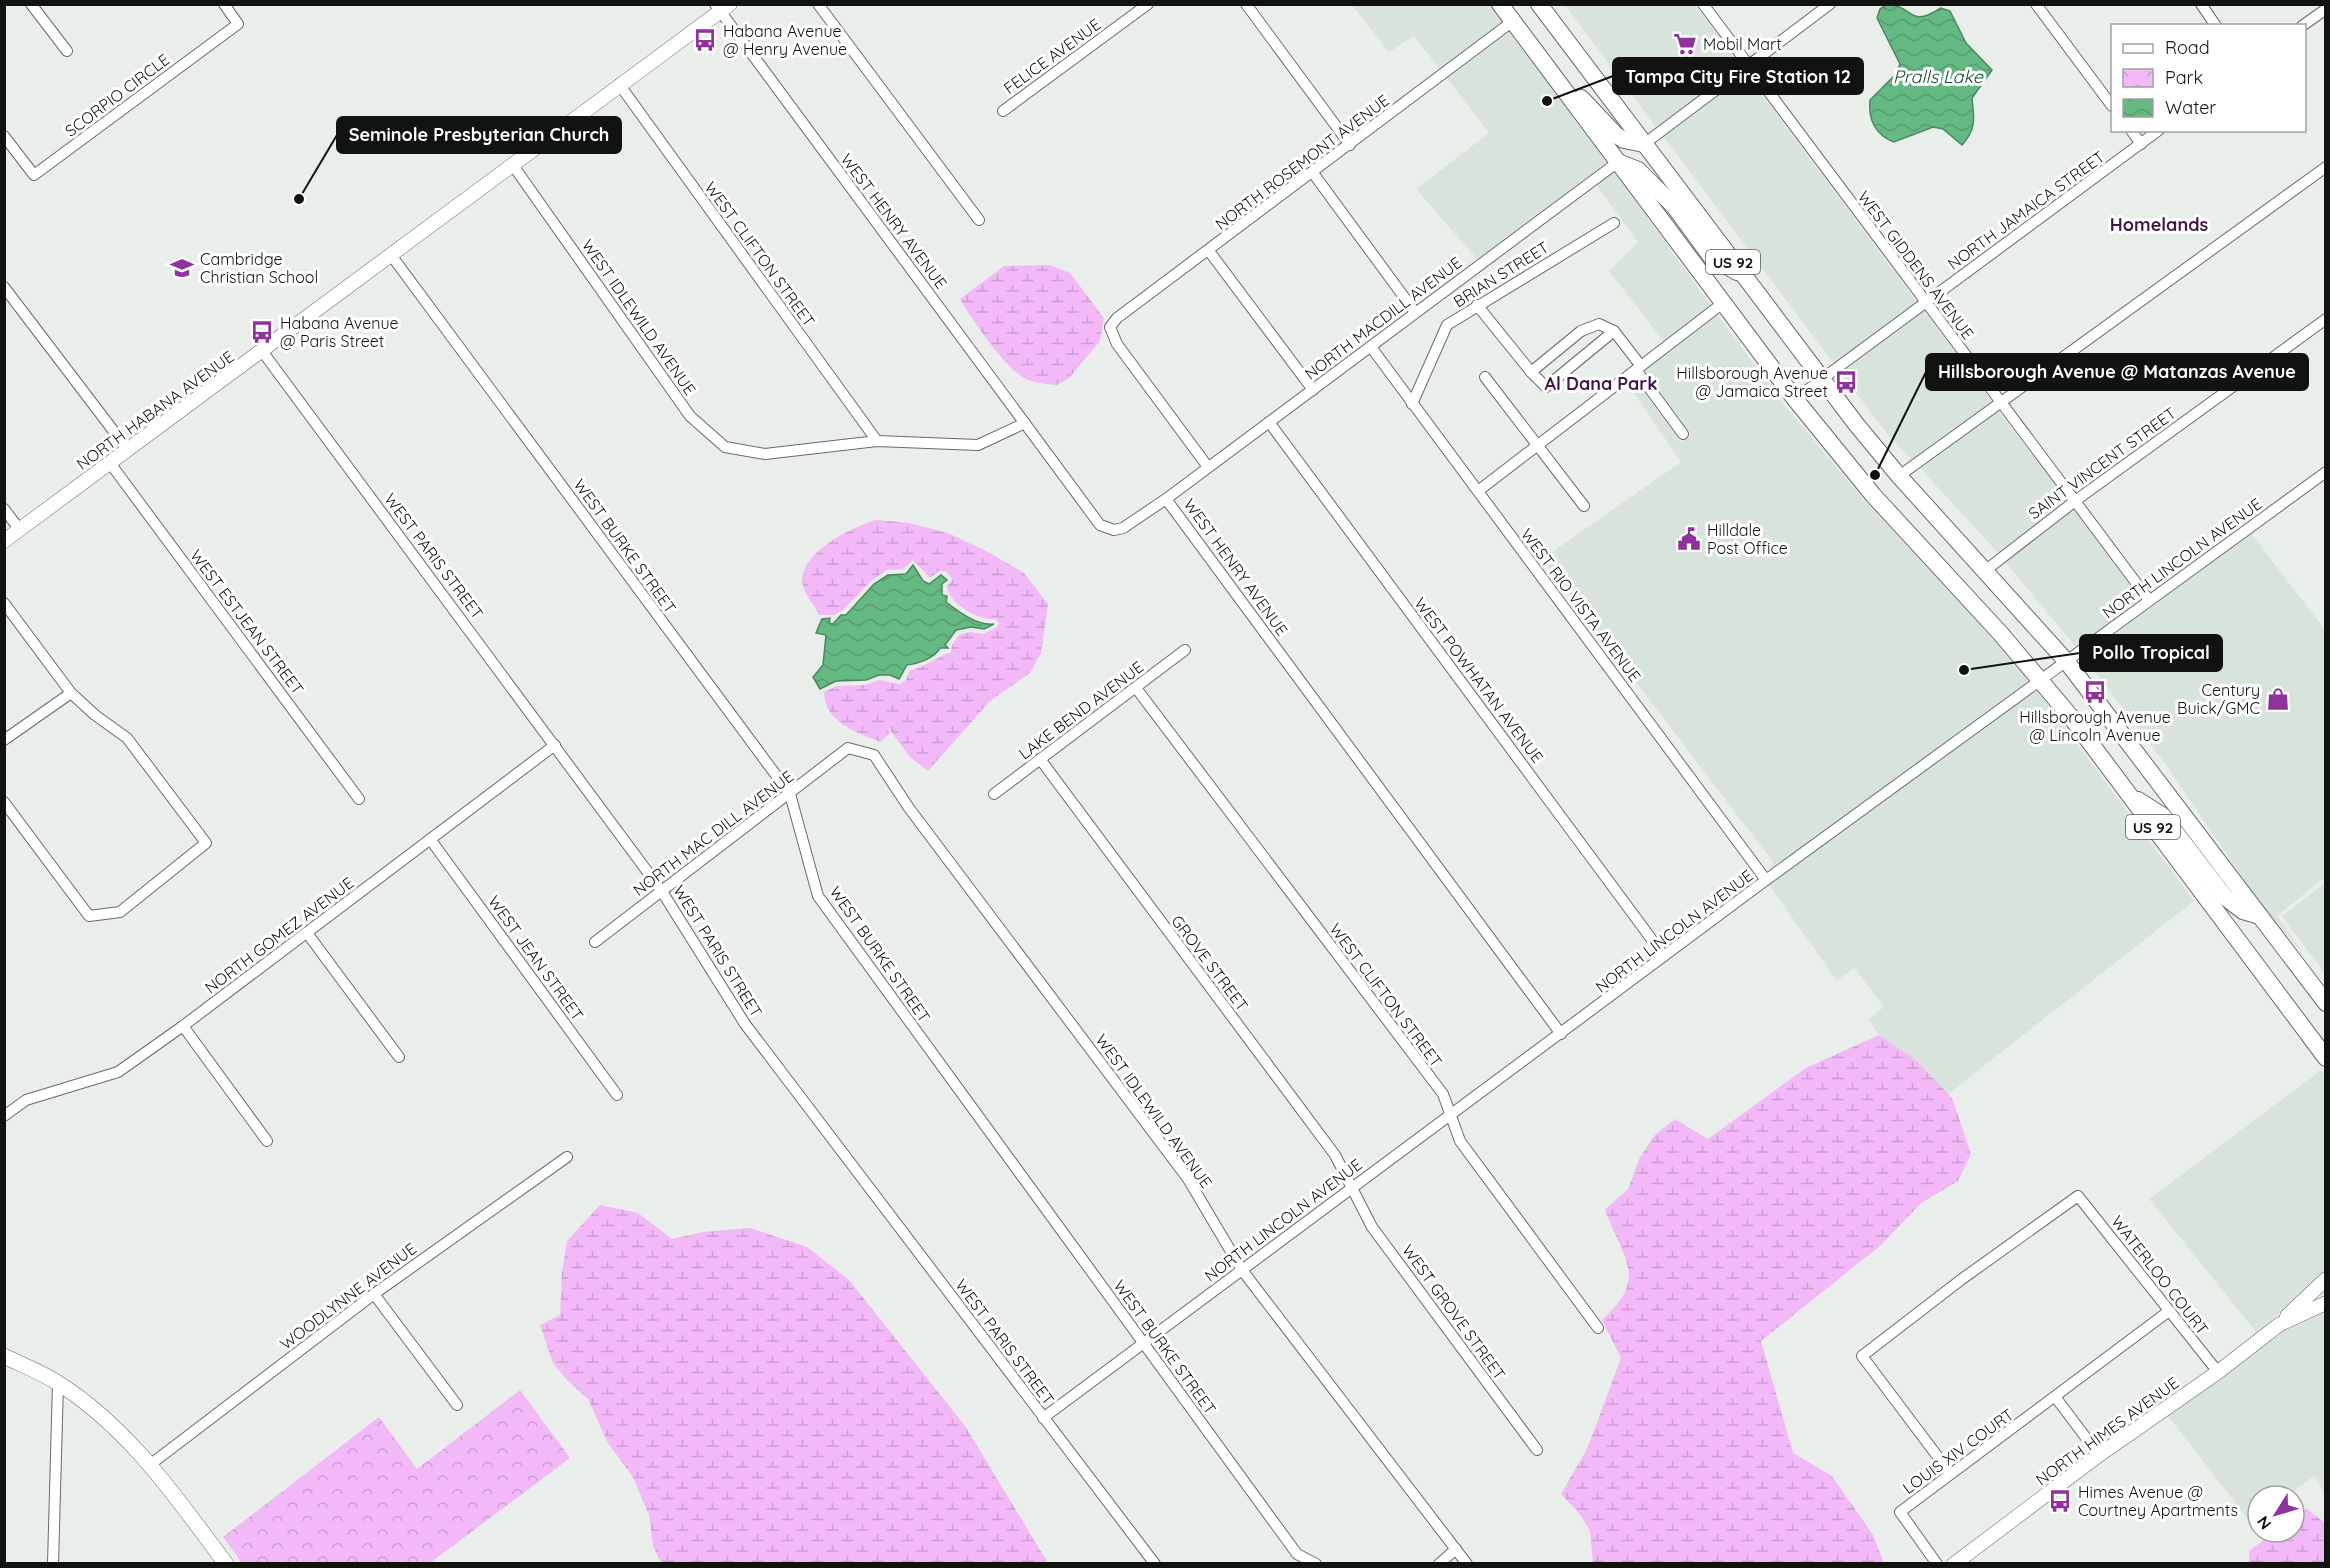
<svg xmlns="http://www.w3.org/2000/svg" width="2330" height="1568" viewBox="0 0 2330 1568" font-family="Quicksand,sans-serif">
  <defs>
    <pattern id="wetland-marsh" width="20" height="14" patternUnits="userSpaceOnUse" patternTransform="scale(1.5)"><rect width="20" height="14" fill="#f2b8f8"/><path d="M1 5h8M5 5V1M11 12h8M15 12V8" fill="none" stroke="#ce9dd4"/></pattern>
    <pattern id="park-crowns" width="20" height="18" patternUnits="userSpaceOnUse" patternTransform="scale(1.5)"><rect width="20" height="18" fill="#f2b8f8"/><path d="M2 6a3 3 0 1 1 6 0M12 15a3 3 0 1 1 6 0" fill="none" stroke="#ce9dd4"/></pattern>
    <pattern id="water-waves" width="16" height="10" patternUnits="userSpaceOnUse" patternTransform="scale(1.5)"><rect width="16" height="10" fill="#65b982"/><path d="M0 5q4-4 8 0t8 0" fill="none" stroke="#579e6f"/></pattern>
  </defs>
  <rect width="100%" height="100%" fill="#e9eeea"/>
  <g fill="#d8e4db">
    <polygon points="1352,5 1491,5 1504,21 1440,69 1414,36 1389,52"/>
    <polygon points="1565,5 1695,5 1740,65 1656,127"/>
    <polygon points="1511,30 1607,162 1477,259 1416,189 1489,133 1447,78"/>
    <polygon points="1746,74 1917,302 1834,364 1663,136"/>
    <polygon points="1614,171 1711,306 1664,342 1609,271 1638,242 1596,184"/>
    <polygon points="1924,311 1992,401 1912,460 1889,436 1841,373"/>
    <polygon points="1717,315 1785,406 1863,499 1999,642 2029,680 1768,872 1773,862 1542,559 1681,462 1628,384 1634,379 1681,442 1691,435 1644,371"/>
    <polygon points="1998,410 2066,500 1998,553 1920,468"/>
    <polygon points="2073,509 2140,599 2076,647 2005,562"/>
    <polygon points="2251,533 2325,630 2325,877 2277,916 2305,956 2256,897 2166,765 2083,656"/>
    <polygon points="2036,689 2194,901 1948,1094 1916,1060 1879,1035 1868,1019 1884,1007 1854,968 1837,981 1769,885"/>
    <polygon points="2325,883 2325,974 2282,916"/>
    <polygon points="2321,1070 2325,1077 2325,1272 2257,1333 2149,1199"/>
    <polygon points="2325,1309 2325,1493 2314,1476 2288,1496 2258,1496 2258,1519 2252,1524 2167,1415 2281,1329"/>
  </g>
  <g fill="url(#wetland-marsh)">
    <path d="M 1050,265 L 1070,273 L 1104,318 L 1100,341 L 1069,378 L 1057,385 C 1045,384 1031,383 1021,376 C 1000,361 974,322 960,299 L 1004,266 Z"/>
    <path d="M 877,520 L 909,523 L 948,533 L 990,553 L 1024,573 L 1048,604 L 1041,653 L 1030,673 L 990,701 L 928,771 L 910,757 L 889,729 L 889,734 L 880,742 C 856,732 824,722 824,692 L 837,686 L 865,685 L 879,680 L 900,684 L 906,680 L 910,670 C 926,667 938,656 951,652 L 952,645 L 959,635 L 970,632 L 984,634 L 997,627 L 999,623 L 995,619 C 977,621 948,602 947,586 L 953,579 L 945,571 L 939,571 L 930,578 L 913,560 L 903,569 L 887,570 L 871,581 L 843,610 L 834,615 L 819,615 C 815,606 806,596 803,586 C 796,554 853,526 877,520 Z"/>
    <path d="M 1879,1035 L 1916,1060 L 1952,1098 L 1971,1154 L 1958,1181 L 1921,1203 L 1881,1245 L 1761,1341 L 1793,1453 L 1832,1476 L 1873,1535 L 1884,1563 L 1593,1563 L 1590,1531 L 1579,1513 L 1561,1494 L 1587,1449 L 1621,1358 L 1602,1320 C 1650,1278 1622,1257 1605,1210 L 1628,1189 L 1640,1157 L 1654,1136 L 1675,1119 L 1708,1139 L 1806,1068 Z"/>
    <polygon points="600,1205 638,1213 672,1239 703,1232 750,1228 807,1247 849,1280 965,1426 1048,1563 661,1563 653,1546 649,1515 633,1477 608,1443 588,1399 567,1380 553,1363 540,1325 560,1315 562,1272 567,1241"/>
    <polygon points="2307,1509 2325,1523 2325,1563 2249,1563 2249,1551 2275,1532 2294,1532 2294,1514"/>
  </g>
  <polygon fill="url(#park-crowns)" points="520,1390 570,1458 430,1563 242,1563 223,1537 379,1417 417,1469"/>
  <g fill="url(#water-waves)" stroke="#4c8760" stroke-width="1.5">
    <path d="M 1886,5 C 1915,4 1907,30 1941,8 L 1950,11 L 1966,43 L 1992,70 L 1972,98 C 1974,118 1977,128 1962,145 L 1943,129 L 1933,127 L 1894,142 C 1875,135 1868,119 1870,100 L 1895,75 L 1900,64 L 1877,18 L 1880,9 Z"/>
    <path d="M 913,565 L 923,581 L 929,584 L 941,575 L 947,580 L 942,584 L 942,595 L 947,596 L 946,602 C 959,612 977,626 994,624 L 984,629 L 971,627 L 956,630 L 945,645 L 948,648 L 940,648 C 935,658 918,664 907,665 L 899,679 L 890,675 L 879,675 L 866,680 L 836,681 L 820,689 L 813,677 L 823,665 L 826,635 L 816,633 L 822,619 L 830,618 L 829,623 L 833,624 L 841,615 L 846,615 L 874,584 L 888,575 L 906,574 Z"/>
  </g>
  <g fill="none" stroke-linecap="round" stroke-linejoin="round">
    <g stroke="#676c69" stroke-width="12">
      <g id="minor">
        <polyline points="31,4 67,51"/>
        <polyline points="715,4 1100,525 1114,530 1123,528 1166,499 1618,162"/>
        <polyline points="818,4 979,220"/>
        <polyline points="1246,4 1350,145"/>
        <polyline points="1703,4 2149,600"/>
        <polyline points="2036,4 2112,106"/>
        <polyline points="2201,4 2216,26"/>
        <polyline points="2302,26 2326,9"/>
        <polyline points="619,84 877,441"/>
        <polyline points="1003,111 1148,4"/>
        <polyline points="2131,130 2141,144"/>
        <polyline points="4,136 34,175 238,24 224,4"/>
        <polyline points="1644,144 1830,4"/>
        <polyline points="512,164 690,416 725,447 765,454 877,441 978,445 1025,423"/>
        <polyline points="1313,173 1415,312"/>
        <polyline points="1209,251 1313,390"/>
        <polyline points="391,255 790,794 818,896 1297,1554 1316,1564"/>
        <polyline points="4,287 128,450"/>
        <polyline points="1477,305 1531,372 1546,387 1614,331"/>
        <polyline points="1371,347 1766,880"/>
        <polyline points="262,351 661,890 745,1024 1155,1564"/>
        <polyline points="1636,370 1683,434"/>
        <polyline points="1531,372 1581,331 1599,324 1614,331 1641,366"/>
        <polyline points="1485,377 1584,506"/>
        <polyline points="1795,399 2159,130"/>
        <polyline points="1412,404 1447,325 1614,223"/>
        <polyline points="1269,422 1664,956"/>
        <polyline points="110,463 359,799"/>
        <polyline points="1208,467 1117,344 1110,327 1117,318 1513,21"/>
        <polyline points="1899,476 2326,167"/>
        <polyline points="1478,491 1723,303"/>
        <polyline points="1166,499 1561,1034"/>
        <polyline points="4,509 20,530"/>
        <polyline points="1986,570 2075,501 2326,319"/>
        <polyline points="4,603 71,693 95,715 127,738 206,843 120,912 89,916 4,802"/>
        <polyline points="1136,688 1443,1094 1460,1141 1598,1328"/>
        <polyline points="4,740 71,693"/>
        <polyline points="1040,759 1335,1155 1372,1227 1537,1450"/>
        <polyline points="994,794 1185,650"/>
        <polyline points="430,839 617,1095"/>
        <polyline points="307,933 399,1057"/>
        <polyline points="595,942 848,748 874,755 909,808 1188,1179 1242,1270 1467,1564"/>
        <polyline points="183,1026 267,1141"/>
        <polyline points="4,1116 26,1100 118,1072 183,1026 555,745"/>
        <polyline points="374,1294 457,1405"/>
        <polyline points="2056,1398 2099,1455"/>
        <polyline points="1043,1418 1766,880 2326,472"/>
        <polyline points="151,1464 374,1294 567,1157"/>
        <polyline points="1950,1473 1862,1356 1962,1279 2078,1196 2218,1372"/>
        <polyline points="53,1564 58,1383"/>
        <polyline points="1439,1564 1456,1549"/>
        <polyline points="1937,1564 1900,1512 2169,1311"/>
      </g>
    </g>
    <g stroke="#676c69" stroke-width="15">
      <g id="tertiary">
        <polyline points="4,541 730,4"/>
        <polyline points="2287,1316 2326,1279"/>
        <polyline points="1954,1564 2099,1455 2218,1372 2280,1324 2326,1303"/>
      </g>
    </g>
    <g stroke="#676c69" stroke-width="16">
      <path id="secondary" d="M 4,1356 C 22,1365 41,1372 58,1383 C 129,1428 176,1497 226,1564"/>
    </g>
    <g stroke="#676c69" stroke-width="18">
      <g id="primary">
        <polyline points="1500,4 1795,399 1873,495 2001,634 2071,717 2326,1058"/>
        <polyline points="1539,4 1856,424 1899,476 2067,662 2326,1003"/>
        <polyline points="1581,98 1616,135 1624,140 1644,144"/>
        <polyline points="1618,162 1638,170 1674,206 1712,258 1737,272"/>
        <polyline points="2138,800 2163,816 2226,898 2243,911 2260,916"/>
      </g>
    </g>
    <use href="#minor" stroke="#fff" stroke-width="10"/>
    <use href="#tertiary" stroke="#fff" stroke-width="14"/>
    <use href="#secondary" stroke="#fff" stroke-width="15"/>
    <use href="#primary" stroke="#fff" stroke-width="16"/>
  </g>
  <defs>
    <g id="bus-bare" transform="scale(1.8)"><path d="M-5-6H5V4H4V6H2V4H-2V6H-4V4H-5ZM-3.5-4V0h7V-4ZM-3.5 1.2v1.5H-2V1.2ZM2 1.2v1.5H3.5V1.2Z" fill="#90329c" stroke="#fff" stroke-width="2.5" paint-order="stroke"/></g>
    <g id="supermarket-bare" transform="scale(1.8)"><path d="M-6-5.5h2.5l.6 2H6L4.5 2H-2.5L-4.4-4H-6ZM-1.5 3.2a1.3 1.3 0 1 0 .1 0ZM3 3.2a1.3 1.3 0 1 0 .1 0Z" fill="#90329c" stroke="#fff" stroke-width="2.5" paint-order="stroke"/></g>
    <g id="school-bare" transform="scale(1.8)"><path d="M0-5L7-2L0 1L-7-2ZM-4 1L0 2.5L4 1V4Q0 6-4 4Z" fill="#90329c" stroke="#fff" stroke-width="2.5" paint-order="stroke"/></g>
    <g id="civic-bare" transform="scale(1.8)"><path d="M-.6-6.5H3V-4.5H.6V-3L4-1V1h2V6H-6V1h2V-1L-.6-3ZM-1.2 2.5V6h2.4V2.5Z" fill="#90329c" stroke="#fff" stroke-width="2.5" paint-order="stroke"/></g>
    <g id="shop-bare" transform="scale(1.8)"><path d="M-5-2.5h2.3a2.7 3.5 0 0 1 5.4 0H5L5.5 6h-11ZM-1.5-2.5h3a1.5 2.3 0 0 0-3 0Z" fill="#90329c" stroke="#fff" stroke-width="2.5" paint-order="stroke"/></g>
  </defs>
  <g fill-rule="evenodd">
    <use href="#bus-bare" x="705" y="40"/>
    <use href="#supermarket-bare" x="1685" y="44"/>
    <use href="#school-bare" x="182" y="268"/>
    <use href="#bus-bare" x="262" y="332"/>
    <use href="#bus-bare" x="1846" y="382"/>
    <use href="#civic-bare" x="1689" y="539"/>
    <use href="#bus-bare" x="2095" y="692"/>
    <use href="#shop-bare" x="2278" y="699"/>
    <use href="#bus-bare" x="2060" y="1501"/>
  </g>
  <g text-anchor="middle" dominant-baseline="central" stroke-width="6" stroke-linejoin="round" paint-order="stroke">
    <g fill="#fff" stroke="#585a58" stroke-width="1.5">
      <rect x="1706" y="250" width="54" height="24" rx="4.5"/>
      <rect x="2126" y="815" width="54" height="24" rx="4.5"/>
    </g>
    <g font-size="15" font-weight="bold" fill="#111311">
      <text x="1733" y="262">US 92</text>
      <text x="2153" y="827">US 92</text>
    </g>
    <g font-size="16" fill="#111311" stroke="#fff" text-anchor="start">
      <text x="723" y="31">Habana Avenue<tspan x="723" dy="18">@ Henry Avenue</tspan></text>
      <text x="1703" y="44">Mobil Mart</text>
      <text x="200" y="259">Cambridge<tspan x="200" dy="18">Christian School</tspan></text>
      <text x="280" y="323">Habana Avenue<tspan x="280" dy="18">@ Paris Street</tspan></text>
      <text x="1828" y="373" text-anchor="end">Hillsborough Avenue<tspan x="1828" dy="18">@ Jamaica Street</tspan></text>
      <text x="1707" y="530">Hilldale<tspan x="1707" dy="18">Post Office</tspan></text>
      <text x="2260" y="690" text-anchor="end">Century<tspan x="2260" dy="18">Buick/GMC</tspan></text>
      <text x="2095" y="717" text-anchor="middle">Hillsborough Avenue<tspan x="2095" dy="18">@ Lincoln Avenue</tspan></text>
      <text x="2078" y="1492">Himes Avenue @<tspan x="2078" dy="18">Courtney Apartments</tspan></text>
    </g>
    <g font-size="16" fill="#111311" stroke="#fff">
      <text transform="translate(1052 56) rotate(-36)">FELICE AVENUE</text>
      <text transform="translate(117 95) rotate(-37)">SCORPIO CIRCLE</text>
      <text transform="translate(1302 162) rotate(-37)">NORTH ROSEMONT AVENUE</text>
      <text transform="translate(2026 210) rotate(-36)">NORTH JAMAICA STREET</text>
      <text transform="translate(894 221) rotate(53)">WEST HENRY AVENUE</text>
      <text transform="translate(760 254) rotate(54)">WEST CLIFTON STREET</text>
      <text transform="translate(1916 265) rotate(53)">WEST GIDDENS AVENUE</text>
      <text transform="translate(1501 274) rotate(-32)">BRIAN STREET</text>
      <text transform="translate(639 317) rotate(55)">WEST IDLEWILD AVENUE</text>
      <text transform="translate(1383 318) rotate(-37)">NORTH MACDILL AVENUE</text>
      <text transform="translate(155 410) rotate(-36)">NORTH HABANA AVENUE</text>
      <text transform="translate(2102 463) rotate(-36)">SAINT VINCENT STREET</text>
      <text transform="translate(625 546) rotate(54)">WEST BURKE STREET</text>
      <text transform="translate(434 556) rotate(53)">WEST PARIS STREET</text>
      <text transform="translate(2182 558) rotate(-36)">NORTH LINCOLN AVENUE</text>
      <text transform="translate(1236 567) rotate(54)">WEST HENRY AVENUE</text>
      <text transform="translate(1581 605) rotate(53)">WEST RIO VISTA AVENUE</text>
      <text transform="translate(247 622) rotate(53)">WEST ESTJEAN STREET</text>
      <text transform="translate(1479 680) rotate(53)">WEST POWHATAN AVENUE</text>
      <text transform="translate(1081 710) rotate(-37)">LAKE BEND AVENUE</text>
      <text transform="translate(713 833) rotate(-37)">NORTH MAC DILL AVENUE</text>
      <text transform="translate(1674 931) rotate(-37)">NORTH LINCOLN AVENUE</text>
      <text transform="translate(279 935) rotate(-37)">NORTH GOMEZ AVENUE</text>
      <text transform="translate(718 951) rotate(58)">WEST PARIS STREET</text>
      <text transform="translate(880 954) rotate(55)">WEST BURKE STREET</text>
      <text transform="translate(536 958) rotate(54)">WEST JEAN STREET</text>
      <text transform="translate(1210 963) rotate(53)">GROVE STREET</text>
      <text transform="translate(1386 995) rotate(53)">WEST CLIFTON STREET</text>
      <text transform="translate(1154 1111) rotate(54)">WEST IDLEWILD AVENUE</text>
      <text transform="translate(1283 1220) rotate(-37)">NORTH LINCOLN AVENUE</text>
      <text transform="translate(2160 1275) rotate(52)">WATERLOO COURT</text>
      <text transform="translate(348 1296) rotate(-37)">WOODLYNNE AVENUE</text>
      <text transform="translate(1454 1312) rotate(54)">WEST GROVE STREET</text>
      <text transform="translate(1005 1342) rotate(53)">WEST PARIS STREET</text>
      <text transform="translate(1165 1347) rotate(54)">WEST BURKE STREET</text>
      <text transform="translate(2107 1431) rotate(-36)">NORTH HIMES AVENUE</text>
      <text transform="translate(1958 1451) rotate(-36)">LOUIS XIV COURT</text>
    </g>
    <g font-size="18" font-style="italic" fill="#10502c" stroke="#fff">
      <text x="1938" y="76">Pralls Lake</text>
    </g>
    <g font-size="18" font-weight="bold" fill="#431648" stroke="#fff">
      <text x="2159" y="224">Homelands</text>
      <text x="1601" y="383">Al Dana Park</text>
    </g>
  </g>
  <path fill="none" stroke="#111311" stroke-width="2" d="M1547 101L1613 76M299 199L337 135M1875 475L1926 372M1964 670L2080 653"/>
  <g fill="#111311" stroke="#fff" stroke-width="2">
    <circle cx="1547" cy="101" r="6"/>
    <circle cx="299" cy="199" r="6"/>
    <circle cx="1875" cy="475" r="6"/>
    <circle cx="1964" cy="670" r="6"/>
  </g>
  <g fill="#111311" stroke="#111311" stroke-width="2">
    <rect x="1613" y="58" width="250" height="36" rx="6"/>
    <rect x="337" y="117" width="284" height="36" rx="6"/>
    <rect x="1926" y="354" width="382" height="36" rx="6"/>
    <rect x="2080" y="635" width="142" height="36" rx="6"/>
  </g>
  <g font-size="18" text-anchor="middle" font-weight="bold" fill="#fff">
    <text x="1738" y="83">Tampa City Fire Station 12</text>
    <text x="479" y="141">Seminole Presbyterian Church</text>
    <text x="2117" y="378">Hillsborough Avenue @ Matanzas Avenue</text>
    <text x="2151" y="659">Pollo Tropical</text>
  </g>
  <rect width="2330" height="1568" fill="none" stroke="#111311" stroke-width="12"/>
  <rect x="2111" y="24" width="195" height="108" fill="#ffffff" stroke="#a0a1a0" stroke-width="1.5"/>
  <rect x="2123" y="44" width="30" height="9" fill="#ffffff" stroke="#a0a1a0" stroke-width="1.5"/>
  <text x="2165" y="54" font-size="18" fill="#111311">Road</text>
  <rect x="2123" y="69" width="30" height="18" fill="url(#park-crowns)" stroke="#a0a1a0" stroke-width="1.5"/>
  <text x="2165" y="84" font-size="18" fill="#111311">Park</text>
  <rect x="2123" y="99" width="30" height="18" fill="url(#water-waves)" stroke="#a0a1a0" stroke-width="1.5"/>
  <text x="2165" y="114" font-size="18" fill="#111311">Water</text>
  <g transform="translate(2276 1514) rotate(233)"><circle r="28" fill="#ffffff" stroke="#a0a1a0" stroke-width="1.5"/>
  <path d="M0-4.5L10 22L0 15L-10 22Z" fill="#90329c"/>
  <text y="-9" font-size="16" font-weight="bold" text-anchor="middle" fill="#111311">N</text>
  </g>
</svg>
